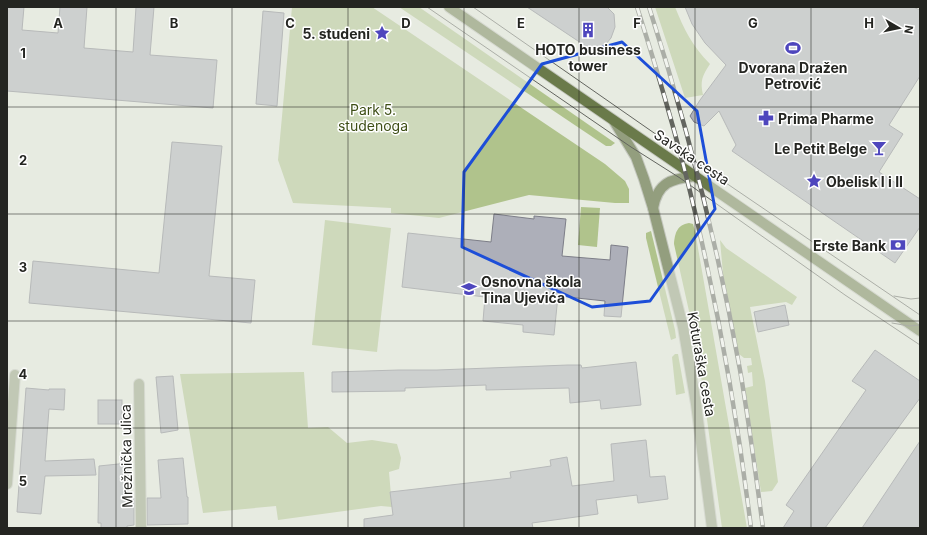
<svg xmlns="http://www.w3.org/2000/svg" width="927" height="535" viewBox="0 0 927 535" font-family="Inter,sans-serif">
  <rect width="100%" height="100%" fill="#e7ebe1"/>
  <g fill="#b0c38c">
    <polygon points="292,7 372,7 605,164 625,181 629,189 629,203 615,203 529,195 439,218 391,213 391,208 293,203 278,160"/>
    <polygon points="399,7 419,7 615,143 611,146 606,146"/>
    <path d="M 655,7 L 675,7 C 684,29 692,46 710,64 C 702,76 700,81 703,95 L 685,98 Z"/>
    <polygon points="581,207 600,208 597,247 578,245"/>
    <polygon points="325,220 391,228 377,352 312,345"/>
    <path d="M 689,223 L 693,224 L 695,231 L 747,528 L 722,528 L 697,347 L 674,244 C 675,233 677,225 689,223 Z"/>
    <polygon points="651,231 675,330 676,338 671,340 646,238 646,233"/>
    <polygon points="720,240 726,248 797,297 792,305 786,302 750,307 765,381 778,482 772,491 761,492 745,388 753,386 752,372 748,373 747,366 752,365 751,358 744,358 739,354 723,274"/>
    <polygon points="675,354 678,354 685,393 676,395 672,357"/>
    <polygon points="304,372 308,428 328,427 347,443 372,440 397,444 401,458 399,469 389,472 392,507 381,506 278,520 276,506 203,513 180,374"/>
  </g>
  <g fill="#adafb9" stroke="#7d7e88">
    <polygon points="7,7 24,7 22,30 58,33 60,7 87,7 84,48 133,52 136,7 154,7 150,55 217,60 213,108 7,91"/>
    <polygon points="527,7 607,7 614,14 615,27 611,38 606,44 600,47 592,48 584,45"/>
    <polygon points="685,7 913,7 920,10 920,76 889,125 903,134 879,172 920,199 920,227 895,263 732,151 736,145 719,111 704,126 694,122 690,116 700,100 726,65 705,43 692,24"/>
    <polygon points="263,11 284,13 277,106 256,104"/>
    <polygon points="172,142 222,146 209,276 255,280 251,323 29,303 33,261 159,273"/>
    <polygon points="494,214 534,219 534,216 566,219 562,256 610,260 611,245 628,247 621,317 604,316 605,301 558,296 554,335 523,332 523,325 483,321 485,297 402,287 408,233 491,242"/>
    <polygon points="785,305 789,325 758,332 754,312"/>
    <polygon points="875,350 920,381 920,398 825,528 783,528 794,511 786,505 866,390 852,381"/>
    <polygon points="636,362 641,405 601,409 600,400 570,403 569,388 486,390 486,385 405,388 405,391 332,392 332,372 399,370 437,370 568,365 581,365 582,368"/>
    <polygon points="173,376 178,430 161,433 156,377"/>
    <polygon points="26,388 49,390 49,389 65,389 64,410 49,409 45,461 94,459 96,475 45,476 41,514 17,512"/>
    <rect x="98" y="400" width="24" height="24"/>
    <polygon points="646,440 650,477 665,476 668,499 638,503 637,495 596,500 598,514 532,523 533,528 364,528 364,519 393,515 390,492 511,478 510,472 551,466 550,460 567,457 572,486 614,481 611,444"/>
    <polygon points="920,441 920,528 862,528"/>
    <polygon points="183,458 187,497 188,497 188,524 147,525 147,498 161,498 158,460"/>
    <polygon points="128,463 128,499 134,498 134,525 127,526 127,528 101,528 101,523 98,523 99,466"/>
  </g>
  <g fill="none" stroke-linecap="round" stroke-linejoin="round">
    <g stroke="#c4c7be" stroke-width="12">
      <g id="street">
        <polyline points="614,121 636,157 644,179 653,208 683,327 696,404 712,528"/>
        <path d="M 653,208 C 658,182 671,179 695,176"/>
        <polyline points="139,384 141,528"/>
        <polyline points="7,484 15,375"/>
      </g>
    </g>
    <g stroke="#c4c7be" stroke-width="12">
      <polyline id="secondary" points="449,7 920,331"/>
    </g>
    <use href="#street" stroke="#939e7e" stroke-width="10"/>
    <use href="#secondary" stroke="#6a7a4a" stroke-width="10"/>
    <g stroke="#63655f" stroke-width="1">
      <polyline points="427,7 631,147 680,178 845,295 920,345"/>
      <polyline points="473,7 726,183 920,315"/>
      <polyline points="894,296 911,299 920,298"/>
      <polyline points="892,323 909,326 920,325"/>
    </g>
    <g stroke="#63655f" stroke-width="4.5">
      <g id="rail">
        <path d="M 637,7 C 661,82 683,157 700,234 C 722,331 739,429 751,528"/>
        <path d="M 649,7 C 687,125 718,247 740,370 C 749,422 756,475 763,528"/>
      </g>
    </g>
    <use href="#rail" stroke="#fff" stroke-width="3" stroke-dasharray="9" stroke-linecap="butt"/>
  </g>
  <path d="M0 0H927V535H0ZM 622,42 L 697,111 L 715,209 L 650,301 L 592,307 L 462,247 L 464,172 L 542,64 Z" fill="#e7ebe1" fill-opacity=".55" fill-rule="evenodd"/>
  <path fill="none" stroke="#1d4ed8" stroke-width="3" stroke-linejoin="round" d="M 622,42 L 697,111 L 715,209 L 650,301 L 592,307 L 462,247 L 464,172 L 542,64 Z"/>
  <path fill="none" stroke="#242521" stroke-width="1" stroke-opacity="0.55" d="M 116,7 L 116,528M 232,7 L 232,528M 348,7 L 348,528M 464,7 L 464,528M 579,7 L 579,528M 695,7 L 695,528M 811,7 L 811,528M 7,107 L 920,107M 7,214 L 920,214M 7,321 L 920,321M 7,428 L 920,428"/>
  <defs>
    <g id="building-bare" transform="scale(1.2)"><path d="M-4-6H4V6H1V3H-1V6H-4ZM-2.5-4.3h1.7v1.8h-1.7ZM.8-4.3h1.7v1.8H.8ZM-2.5-1h1.7V.8h-1.7ZM.8-1h1.7V.8H.8Z" fill="#4e46bd" stroke="#fff" stroke-width="2.5" paint-order="stroke"/></g>
    <g id="sight-bare" transform="scale(1.2)"><path d="M0-6L1.8-2.2L6-1.7L2.9 1.2L3.7 5.4L0 3.3L-3.7 5.4L-2.9 1.2L-6-1.7L-1.8-2.2Z" fill="#4e46bd" stroke="#fff" stroke-width="2.5" paint-order="stroke"/></g>
    <g id="stadium-bare" transform="scale(1.2)"><path d="M0-5a6.5 5 0 1 0 0 10a6.5 5 0 1 0 0-10ZM-3.5-1.8h7v3.6h-7Z" fill="#4e46bd" stroke="#fff" stroke-width="2.5" paint-order="stroke"/></g>
    <g id="pharmacy-bare" transform="scale(1.2)"><path d="M-2-6h4v4h4v4h-4v4h-4v-4h-4v-4h4Z" fill="#4e46bd" stroke="#fff" stroke-width="2.5" paint-order="stroke"/></g>
    <g id="bar-bare" transform="scale(1.2)"><path d="M-6-5H6L.8 .8V4.5H3.5V6h-7V4.5H-.8V.8Z" fill="#4e46bd" stroke="#fff" stroke-width="2.5" paint-order="stroke"/></g>
    <g id="bank-bare" transform="scale(1.2)"><path d="M-6-4H6V4H-6ZM0-2.3a2.3 2.3 0 1 0 0 4.6a2.3 2.3 0 1 0 0-4.6Z" fill="#4e46bd" stroke="#fff" stroke-width="2.5" paint-order="stroke"/></g>
    <g id="school-bare" transform="scale(1.2)"><path d="M0-5L7-2L0 1L-7-2ZM-4 1L0 2.5L4 1V4Q0 6-4 4Z" fill="#4e46bd" stroke="#fff" stroke-width="2.5" paint-order="stroke"/></g>
  </defs>
  <g fill-rule="evenodd">
    <use href="#building-bare" x="588" y="30"/>
    <use href="#sight-bare" x="382" y="33"/>
    <use href="#stadium-bare" x="793" y="48"/>
    <use href="#pharmacy-bare" x="766" y="118"/>
    <use href="#bar-bare" x="879" y="148"/>
    <use href="#sight-bare" x="814" y="181"/>
    <use href="#bank-bare" x="898" y="245"/>
    <use href="#school-bare" x="469" y="289"/>
  </g>
  <g text-anchor="middle" dominant-baseline="central" stroke-width="3" stroke-linejoin="round" paint-order="stroke">
    <g font-size="14" font-weight="bold" fill="#242521" stroke="#fff" text-anchor="end">
      <text x="370" y="33">5. studeni</text>
      <text x="588" y="49" text-anchor="middle">HOTO business<tspan x="588" dy="16">tower</tspan></text>
      <text x="793" y="67" text-anchor="middle">Dvorana Dražen<tspan x="793" dy="16">Petrović</tspan></text>
      <text x="778" y="118" text-anchor="start">Prima Pharme</text>
      <text x="867" y="148">Le Petit Belge</text>
      <text x="826" y="181" text-anchor="start">Obelisk I i II</text>
      <text x="886" y="245">Erste Bank</text>
      <text x="481" y="281" text-anchor="start">Osnovna škola<tspan x="481" dy="16">Tina Ujevića</tspan></text>
    </g>
    <g font-size="14" fill="#3e4e16" stroke="#fff">
      <text x="373" y="109">Park 5.<tspan x="373" dy="16">studenoga</tspan></text>
    </g>
    <g font-size="14" fill="#242521" stroke="#fff">
      <text transform="translate(692 157) rotate(34)">Savska cesta</text>
      <text transform="translate(702 364) rotate(80)">Koturaška cesta</text>
      <text transform="translate(126 456) rotate(-91)">Mrežnička ulica</text>
    </g>
  </g>
  <g font-size="13" text-anchor="middle" font-weight="bold" fill="#242521" stroke="#fff" stroke-width="3" stroke-linejoin="round" paint-order="stroke">
    <text x="58" y="28">A</text>
    <text x="174" y="28">B</text>
    <text x="290" y="28">C</text>
    <text x="406" y="28">D</text>
    <text x="521" y="28">E</text>
    <text x="637" y="28">F</text>
    <text x="753" y="28">G</text>
    <text x="869" y="28">H</text>
    <text x="23" y="58">1</text>
    <text x="23" y="165">2</text>
    <text x="23" y="272">3</text>
    <text x="23" y="379">4</text>
    <text x="23" y="486">5</text>
  </g>
  <rect width="927" height="535" fill="none" stroke="#242521" stroke-width="16"/>
  <g transform="translate(899 28) rotate(99)" stroke="#ffffff" stroke-width="3" paint-order="stroke">
  <path d="M0-3L7 15L0 10L-7 15Z" fill="#242521"/>
  <text y="-6" font-size="11" font-weight="bold" text-anchor="middle" fill="#242521">N</text>
  </g>
</svg>
